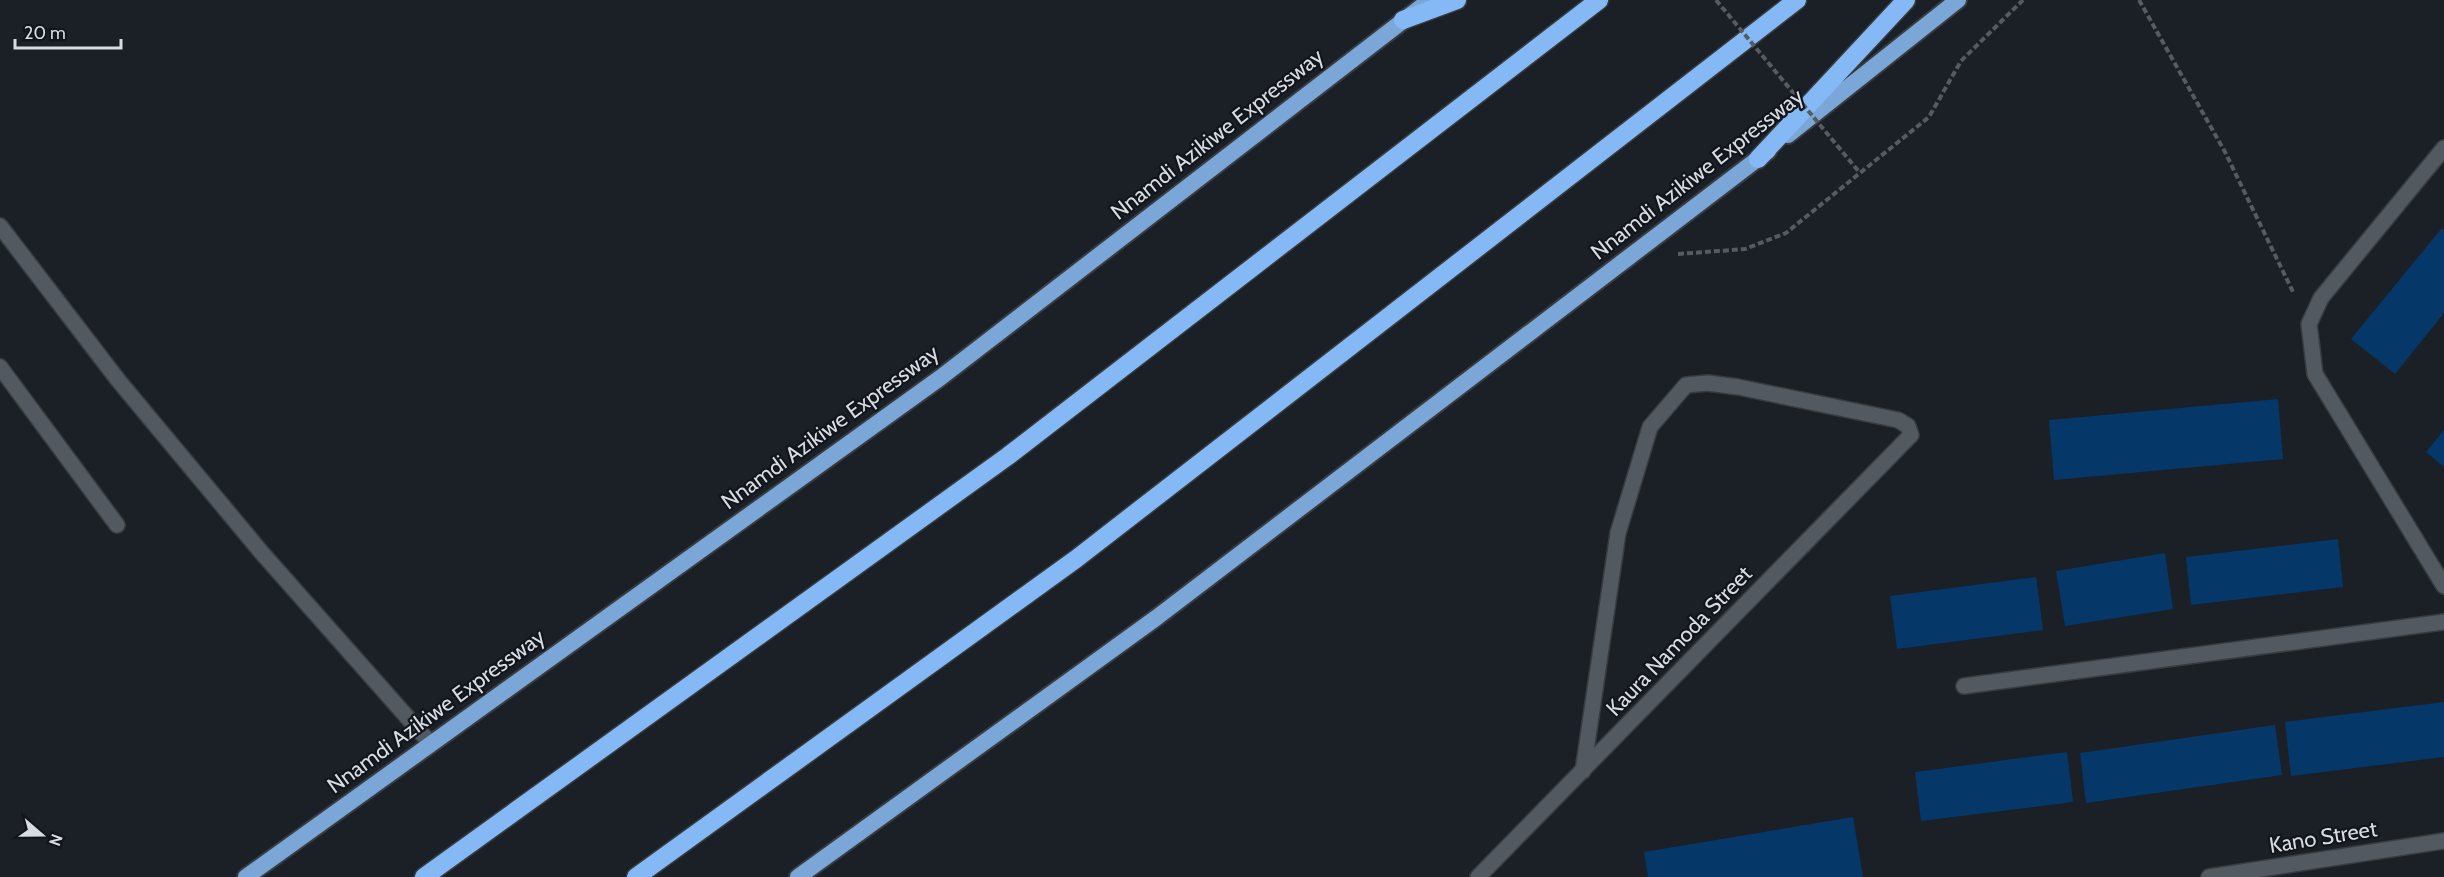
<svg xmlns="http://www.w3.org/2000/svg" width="2444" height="877" viewBox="0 0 2444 877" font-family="Cabin,sans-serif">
  <rect width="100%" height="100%" fill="#1a2026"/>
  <g fill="#053768">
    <polygon points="2442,228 2444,230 2444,313 2395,374 2351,339"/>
    <polygon points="2278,399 2283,459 2054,480 2049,420"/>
    <polygon points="2444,430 2444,467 2426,452"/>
    <polygon points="2338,539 2343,587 2191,605 2186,557"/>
    <polygon points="2165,553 2173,609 2065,626 2056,571"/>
    <polygon points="2036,577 2043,630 1897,649 1890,596"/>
    <polygon points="2444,702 2444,757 2291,776 2285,722"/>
    <polygon points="2275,725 2282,775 2086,803 2080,753"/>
    <polygon points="2067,752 2073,802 1921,821 1915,772"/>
    <polygon points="1853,817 1863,877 1648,877 1644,852"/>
  </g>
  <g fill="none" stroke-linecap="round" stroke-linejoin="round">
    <g stroke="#383c41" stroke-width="18">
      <g id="minor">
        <polyline points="2444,148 2321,298 2309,324 2315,374 2444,586"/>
        <polyline points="0,226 118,380 262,553 431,744"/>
        <polyline points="0,367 117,525"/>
        <polyline points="1964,686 2444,622"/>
        <polyline points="1478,877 1911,435 1908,426 1898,420 1738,387 1708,383 1686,385 1650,427 1618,533 1583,771"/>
        <polyline points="2209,877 2444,841"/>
      </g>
    </g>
    <g stroke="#383c41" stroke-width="20">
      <g id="trunk">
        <polyline points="1788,135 1958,0"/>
        <polyline points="246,877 940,378 1430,0"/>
        <polyline points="798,877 1156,618 1768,151"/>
      </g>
    </g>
    <g stroke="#383c41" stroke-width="21">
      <g id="motorway">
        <polyline points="1403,20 1457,0"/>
        <polyline points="1758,159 1906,0"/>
        <polyline points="424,877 1008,456 1599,0"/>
        <polyline points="636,877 1076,559 1797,0"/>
      </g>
    </g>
    <g stroke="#555b60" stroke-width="4" stroke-dasharray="6 3" stroke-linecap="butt">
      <polyline points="2139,0 2225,152 2294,294"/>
      <polyline points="1678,254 1745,249 1786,233 1929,117 1961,61 2023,0"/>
    </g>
    <use href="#minor" stroke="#535961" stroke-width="15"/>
    <use href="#trunk" stroke="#7ba6d8" stroke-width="16"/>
    <use href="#motorway" stroke="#85b9f6" stroke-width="18"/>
    <polyline stroke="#555b60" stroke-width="4" stroke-dasharray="6 3" stroke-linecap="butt" points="1716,0 1860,173"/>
  </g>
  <g text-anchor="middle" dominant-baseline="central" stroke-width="4.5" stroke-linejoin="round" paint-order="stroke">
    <g font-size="22" fill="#d8dce1" stroke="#11161d">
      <text transform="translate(1217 134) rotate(-38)">Nnamdi Azikiwe Expressway</text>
      <text transform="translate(1697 174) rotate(-38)">Nnamdi Azikiwe Expressway</text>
      <text transform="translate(830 427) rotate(-36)">Nnamdi Azikiwe Expressway</text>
      <text transform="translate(1679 641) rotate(-46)">Kaura Namoda Street</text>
      <text transform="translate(436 711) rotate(-36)">Nnamdi Azikiwe Expressway</text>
      <text transform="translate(2323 837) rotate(-9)">Kano Street</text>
    </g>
  </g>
  <g transform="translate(42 835) rotate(110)" stroke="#11161d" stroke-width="4.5" paint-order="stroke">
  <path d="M0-4.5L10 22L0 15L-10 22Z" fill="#d8dce1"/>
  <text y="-9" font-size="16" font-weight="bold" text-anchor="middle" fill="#d8dce1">N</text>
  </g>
  <path d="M15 39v9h106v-9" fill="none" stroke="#d8dce1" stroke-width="3"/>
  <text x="24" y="39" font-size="18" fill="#d8dce1" stroke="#11161d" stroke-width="4.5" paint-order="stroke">20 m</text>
</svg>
